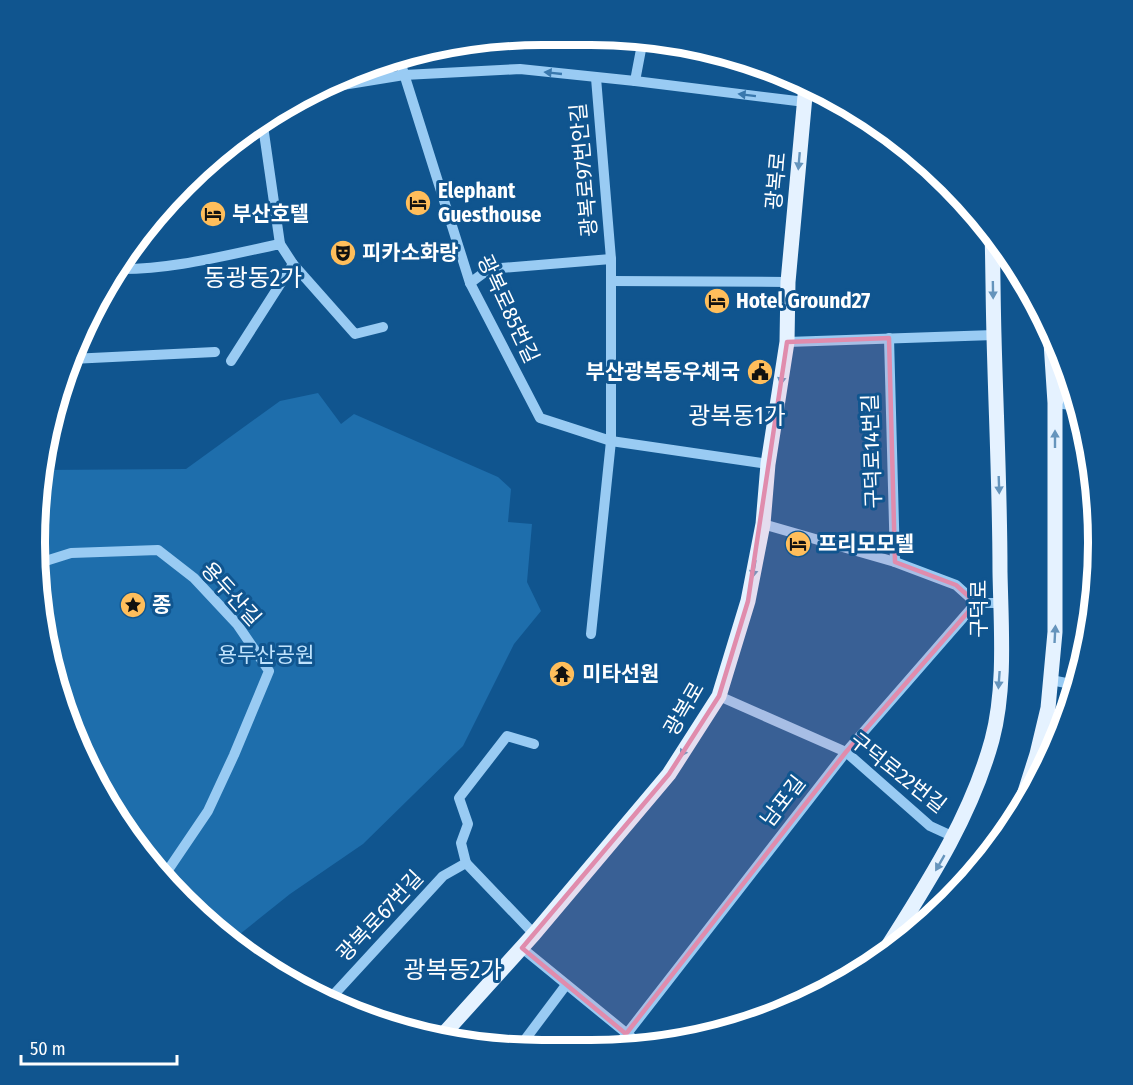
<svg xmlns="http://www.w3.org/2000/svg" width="1133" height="1085" viewBox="0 0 1133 1085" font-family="'Fira Sans Condensed','Noto Sans KR',sans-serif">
  <rect width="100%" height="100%" fill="#10558f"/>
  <polygon fill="#1e6eac" points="318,393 341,424 354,414 498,477 511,489 508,522 532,524 527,582 541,611 514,644 463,746 363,844 290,894 230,942 140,852 87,767 52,674 36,576 39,476 40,470 186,469 280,401"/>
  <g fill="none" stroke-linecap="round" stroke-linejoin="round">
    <g stroke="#99cbf3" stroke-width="10">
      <polyline points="399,58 470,283 540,418 611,441 768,464"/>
      <polyline points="635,81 643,39"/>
      <polyline points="318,89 404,75 520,69 635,81 805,102"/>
      <polyline points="262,119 280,244"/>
      <path d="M 117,269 C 172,270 226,255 280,244 L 293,264 L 355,334 L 383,327"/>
      <polyline points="611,281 788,282"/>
      <polyline points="470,283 489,269 611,259"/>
      <polyline points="889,338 895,562"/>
      <polyline points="787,342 994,335"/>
      <polyline points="71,359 215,352"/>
      <polyline points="231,361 293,264"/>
      <polyline points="1055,403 1079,406"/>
      <polyline points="763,524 895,562 956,585 976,603"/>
      <polyline points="36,564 71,553 158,550 194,578 237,624 269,671 234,755 208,811 164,876"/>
      <polyline points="591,634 611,441 611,259 596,78"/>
      <polyline points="1051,680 1076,685"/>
      <polyline points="719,696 846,752 930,826 954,837"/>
      <polyline points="466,863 461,843 468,824 459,798 507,736 534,744"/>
      <polyline points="522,948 642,1046"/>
      <polyline points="327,1002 443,876 466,863 534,934"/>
      <polyline points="518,1049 566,985"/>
      <polyline points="615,1049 846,752 976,603 1001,603"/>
    </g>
    <g stroke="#e5f2ff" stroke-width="15">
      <polyline points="1056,400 1068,375"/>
      <polyline points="1018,814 1037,754 1048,708 1055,632 1055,403 1050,327"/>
      <path d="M 881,957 C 925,887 970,820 992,740 C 1006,688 1001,625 1000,572 C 1000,493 996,415 994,336 C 993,301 993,266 992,231"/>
      <polyline points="440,1038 534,934 669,774 719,696 748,601 763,524 768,464 787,342 788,282 806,85"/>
    </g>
  </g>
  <defs><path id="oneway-solid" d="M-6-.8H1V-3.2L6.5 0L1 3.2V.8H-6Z" transform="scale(1.5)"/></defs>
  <g fill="#3978ad">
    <use href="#oneway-solid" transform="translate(553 73) rotate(-174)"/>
    <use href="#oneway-solid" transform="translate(747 95) rotate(-173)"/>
  </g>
  <g fill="#6594bc">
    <use href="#oneway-solid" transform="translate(799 161) rotate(95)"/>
    <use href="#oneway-solid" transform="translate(993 290) rotate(89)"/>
    <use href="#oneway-solid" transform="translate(782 376) rotate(99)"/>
    <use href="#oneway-solid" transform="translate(1055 439) rotate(-90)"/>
    <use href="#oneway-solid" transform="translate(999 485) rotate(88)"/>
    <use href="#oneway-solid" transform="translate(754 569) rotate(100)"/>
    <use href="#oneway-solid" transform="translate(1055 634) rotate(-87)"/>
    <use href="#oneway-solid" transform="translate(999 680) rotate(94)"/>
    <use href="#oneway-solid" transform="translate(685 749) rotate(122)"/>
    <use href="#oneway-solid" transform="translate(940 863) rotate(120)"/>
  </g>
  <path fill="#e08cad" fill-opacity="0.2" stroke="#e08cad" stroke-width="4.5" stroke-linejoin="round" d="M 889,338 L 895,562 L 956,585 L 976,603 L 846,752 L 626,1034 L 522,948 L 669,774 L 719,696 L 748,601 L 787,342 Z"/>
  <defs>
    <g id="hotel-disc" transform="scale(1.35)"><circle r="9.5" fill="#ffbe5b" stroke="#10558f"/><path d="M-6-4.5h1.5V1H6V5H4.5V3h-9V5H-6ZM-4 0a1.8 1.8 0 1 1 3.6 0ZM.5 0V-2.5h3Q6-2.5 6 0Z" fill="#111"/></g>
    <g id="theatre-disc" transform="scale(1.35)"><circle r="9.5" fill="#ffbe5b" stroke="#10558f"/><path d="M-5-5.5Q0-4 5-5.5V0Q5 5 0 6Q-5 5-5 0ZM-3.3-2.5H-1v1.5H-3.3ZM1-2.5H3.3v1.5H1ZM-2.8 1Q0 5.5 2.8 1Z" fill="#111"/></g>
    <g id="civic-disc" transform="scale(1.35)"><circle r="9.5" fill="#ffbe5b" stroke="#10558f"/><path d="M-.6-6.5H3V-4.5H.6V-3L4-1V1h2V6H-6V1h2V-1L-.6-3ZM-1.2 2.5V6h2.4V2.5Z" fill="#111"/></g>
    <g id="sight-disc" transform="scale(1.35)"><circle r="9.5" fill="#ffbe5b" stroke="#10558f"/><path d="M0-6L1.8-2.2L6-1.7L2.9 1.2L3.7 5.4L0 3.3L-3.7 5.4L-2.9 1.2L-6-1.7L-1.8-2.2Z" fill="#111"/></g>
    <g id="temple-disc" transform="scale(1.35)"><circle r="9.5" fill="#ffbe5b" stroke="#10558f"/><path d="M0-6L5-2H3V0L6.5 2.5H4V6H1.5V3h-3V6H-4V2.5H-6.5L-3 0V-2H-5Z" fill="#111"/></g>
  </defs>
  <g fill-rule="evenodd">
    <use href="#hotel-disc" x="418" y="203"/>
    <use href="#hotel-disc" x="213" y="214"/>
    <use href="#theatre-disc" x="343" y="253"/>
    <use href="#hotel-disc" x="717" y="301"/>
    <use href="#civic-disc" x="760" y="372"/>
    <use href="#hotel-disc" x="798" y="544"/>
    <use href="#sight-disc" x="133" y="605"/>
    <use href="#temple-disc" x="562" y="674"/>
  </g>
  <g text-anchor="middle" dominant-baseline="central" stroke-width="6" stroke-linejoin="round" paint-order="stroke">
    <g font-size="21" fill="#fff" stroke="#10558f">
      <text transform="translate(584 170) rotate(-95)">광복로97번안길</text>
      <text transform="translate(776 181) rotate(-85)">광복로</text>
      <text transform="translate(508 309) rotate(65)">광복로85번길</text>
      <text transform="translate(872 451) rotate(-92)">구덕로14번길</text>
      <text transform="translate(231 594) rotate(48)">용두산길</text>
      <text transform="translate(979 609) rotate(-90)">구덕로</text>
      <text transform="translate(684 709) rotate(-60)">광복로</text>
      <text transform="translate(898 773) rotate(38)">구덕로22번길</text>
      <text transform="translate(783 801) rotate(-52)">남포길</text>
      <text transform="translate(380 916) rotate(-47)">광복로67번길</text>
    </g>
    <g font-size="21" font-weight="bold" fill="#fff" stroke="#10558f" text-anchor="start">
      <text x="438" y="191">Elephant<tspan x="438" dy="24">Guesthouse</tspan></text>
      <text x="232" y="214">부산호텔</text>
      <text x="362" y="253">피카소화랑</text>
      <text x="736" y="301">Hotel Ground27</text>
      <text x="740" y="372" text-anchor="end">부산광복동우체국</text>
      <text x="818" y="544">프리모모텔</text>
      <text x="152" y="605">종</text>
      <text x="582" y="674">미타선원</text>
    </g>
    <g font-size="21" fill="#c0e3fd" stroke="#10558f">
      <text x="266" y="655">용두산공원</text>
    </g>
    <g font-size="24" fill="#fff" stroke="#10558f">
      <text x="253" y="278">동광동2가</text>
      <text x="737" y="416">광복동1가</text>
      <text x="453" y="970">광복동2가</text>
    </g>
  </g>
  <path d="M0 0H1133V1085H0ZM542 45H591A497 497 0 0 1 1088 542V543A497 497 0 0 1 591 1040H542A497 497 0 0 1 45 543V542A497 497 0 0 1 542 45Z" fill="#10558f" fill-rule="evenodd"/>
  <path fill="none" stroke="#fff" stroke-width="8" d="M542 45H591A497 497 0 0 1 1088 542V543A497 497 0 0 1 591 1040H542A497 497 0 0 1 45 543V542A497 497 0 0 1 542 45Z"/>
  <path d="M21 1055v9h156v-9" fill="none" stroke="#ffffff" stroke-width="3"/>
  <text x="30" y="1055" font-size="18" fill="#ffffff" stroke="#10558f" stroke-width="4.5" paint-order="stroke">50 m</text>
</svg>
